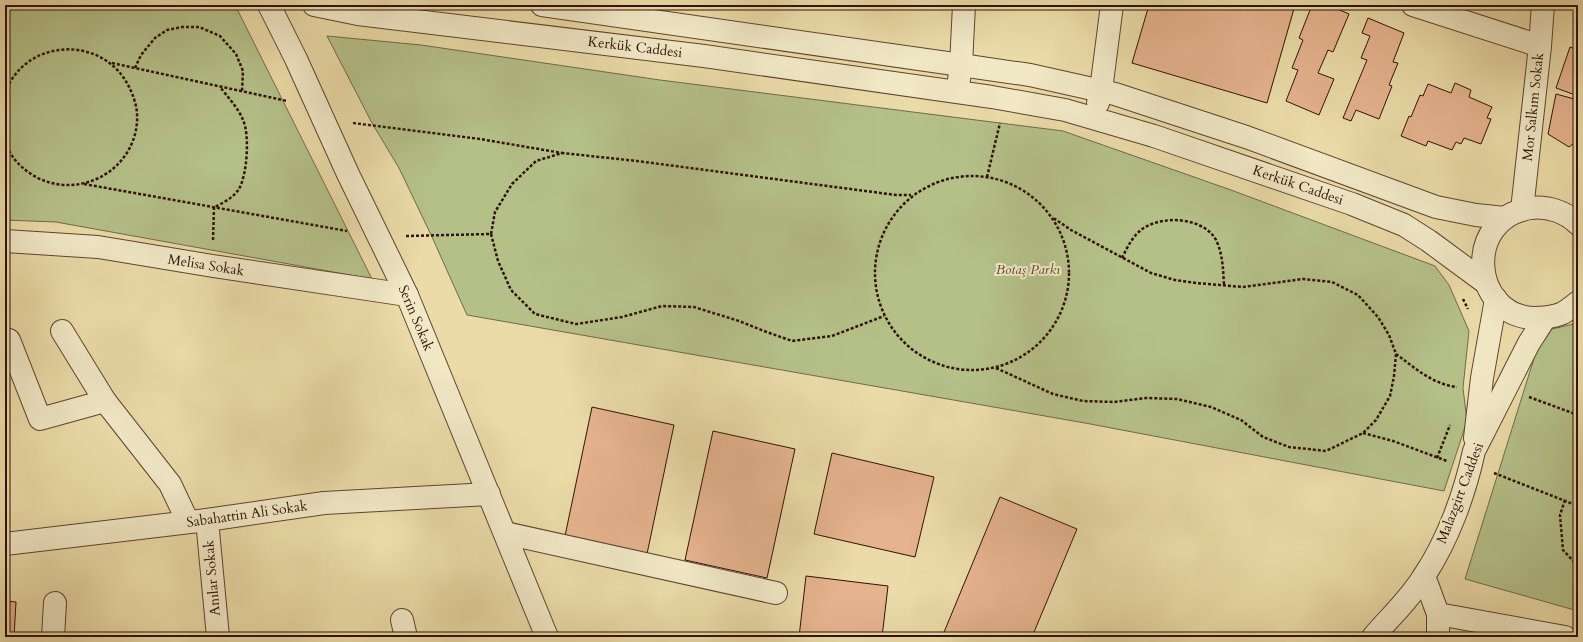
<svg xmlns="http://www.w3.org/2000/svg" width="1583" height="642" viewBox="0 0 1583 642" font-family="Cardo,serif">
  <rect width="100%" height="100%" fill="#eadba8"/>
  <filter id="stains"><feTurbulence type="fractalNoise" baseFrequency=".005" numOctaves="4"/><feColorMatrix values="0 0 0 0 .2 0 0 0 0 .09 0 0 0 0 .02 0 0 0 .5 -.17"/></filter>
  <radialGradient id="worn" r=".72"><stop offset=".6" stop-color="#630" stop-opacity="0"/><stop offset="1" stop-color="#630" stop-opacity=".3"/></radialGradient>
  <g fill="#b5c089" stroke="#726948">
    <polygon points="5,5 235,5 372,279 56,222 5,220"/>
    <polygon points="327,36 421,45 660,80 1063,131 1231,190 1435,266 1449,285 1469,331 1463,388 1467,421 1444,491 1085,423 467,315 432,237 399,168 372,123"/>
    <polygon points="1578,323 1578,611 1465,579 1536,352 1552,329"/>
  </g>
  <g fill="#e5b38e" stroke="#301206">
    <polygon points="1149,5 1295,5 1267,103 1132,63"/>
    <polygon points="1312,5 1328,5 1349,14 1333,52 1328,50 1318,73 1334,79 1319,115 1286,101 1298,70 1292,68 1303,40 1299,38"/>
    <polygon points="1368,18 1404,33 1393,62 1398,63 1389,85 1392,86 1379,119 1356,110 1351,121 1343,118 1367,60 1361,58 1370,36 1362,33"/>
    <polygon points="1570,47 1578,50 1578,96 1556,88"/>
    <polygon points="1455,83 1471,90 1469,97 1492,107 1487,118 1491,119 1481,144 1464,138 1461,144 1456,142 1452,150 1428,141 1426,146 1401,136 1409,116 1411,117 1420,95 1423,96 1428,84 1451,93"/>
    <polygon points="1556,94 1578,100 1578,140 1569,147 1548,134"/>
    <polygon points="592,407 674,425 647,554 565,536"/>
    <polygon points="713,431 795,449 767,578 685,560"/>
    <polygon points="832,453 934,477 915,557 814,534"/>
    <polygon points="1000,497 1077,529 1032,637 942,637"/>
    <polygon points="806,576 888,586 882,637 799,637"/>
    <polygon points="5,601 16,602 14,637 5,637"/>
  </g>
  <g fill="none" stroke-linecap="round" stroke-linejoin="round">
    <g stroke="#5e442e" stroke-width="24">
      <g id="minor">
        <polyline points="269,5 296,59 348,174 407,295 547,637"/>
        <polyline points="314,5 358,14 704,56 992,97 1065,110 1154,136 1352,204 1404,225 1429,241 1486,283"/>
        <polyline points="542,5 961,65 1030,75 1115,94 1246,137 1436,207 1476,215 1505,218"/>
        <polyline points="1413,5 1540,46"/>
        <polyline points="959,80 961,65 964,5"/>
        <polyline points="1098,103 1101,90 1112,5"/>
        <polyline points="1522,210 1540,46 1543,5"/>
        <path d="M 1578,224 C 1566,212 1548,206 1531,208 C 1463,218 1471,315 1533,318 C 1543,318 1554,317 1563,313 C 1568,310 1573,306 1578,302"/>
        <polyline points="5,241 98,247 213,266 407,295"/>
        <polyline points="62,331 105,401 170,484 188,522"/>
        <polyline points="9,340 40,419 105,401"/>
        <polyline points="1475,438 1482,378 1496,299"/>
        <polyline points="207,520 218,637"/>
        <polyline points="505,533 776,593"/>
        <polyline points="5,544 207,520 324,503 489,494"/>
        <polyline points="1424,576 1438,614 1438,637"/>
        <polyline points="1438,614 1565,637"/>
        <polyline points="402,620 406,637"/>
        <polyline points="53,637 55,603"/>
        <path d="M 1373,637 C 1390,617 1410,599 1424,576 C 1448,540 1465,493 1474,451 L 1529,343 L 1545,318"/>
      </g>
    </g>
    <g stroke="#301206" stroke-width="2.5" stroke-dasharray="3 2" stroke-linecap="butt">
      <polyline points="112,63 287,101"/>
      <polyline points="135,68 141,55 155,38 167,30 182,27 199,27 220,36 236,54 243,71 242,91"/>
      <path d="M 5,93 C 26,36 106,35 130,89 C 135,99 138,111 137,122 C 133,174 74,202 31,174 C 19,166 9,155 5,141"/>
      <polyline points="353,123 480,139 562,153"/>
      <circle cx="972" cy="273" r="97"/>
      <polyline points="987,177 1000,123"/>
      <polyline points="84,184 347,231"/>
      <polyline points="491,234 495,212 512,184 536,161 562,153 637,161 896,195 911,195"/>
      <polyline points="406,236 491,234 498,261 511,290 535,314 576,324 622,317 662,306 694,307 739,321 764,331 792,341 832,336 884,316"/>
      <path d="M 213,240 L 214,207 C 222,204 234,197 239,189 C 247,175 250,135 243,120 C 239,109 227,96 220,87"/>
      <path d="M 1122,258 C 1127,248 1132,237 1141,230 C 1161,214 1206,217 1217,242 C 1223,256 1223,270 1224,285"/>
      <polyline points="1463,299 1468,309"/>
      <path d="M 1396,354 C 1415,368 1432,384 1457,387"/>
      <polyline points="996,368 1053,394 1083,401 1114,402 1146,398 1177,399 1211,407 1241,420 1263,437 1289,447 1326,451 1363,433 1376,420 1390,396 1394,376 1396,354 1389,335 1378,317 1358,295 1332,282 1303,279 1243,287 1196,283 1175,280 1151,273 1071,230 1052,217"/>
      <polyline points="1529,397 1578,415"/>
      <polyline points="1363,433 1393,441 1447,461"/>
      <polyline points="1437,458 1450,425"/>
      <polyline points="1494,473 1578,506"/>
      <polyline points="1565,500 1560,515 1563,550 1578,566"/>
    </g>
    <use href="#minor" stroke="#f1e8c6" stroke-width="22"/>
  </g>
  <g text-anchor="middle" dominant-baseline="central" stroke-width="4" stroke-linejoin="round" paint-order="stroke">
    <g font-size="14" fill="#301206" stroke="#f1e8c6">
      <text transform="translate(635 47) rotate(7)">Kerkük Caddesi</text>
      <text transform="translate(1533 107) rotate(-84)">Mor Salkım Sokak</text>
      <text transform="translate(1298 185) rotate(19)">Kerkük Caddesi</text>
      <text transform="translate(206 265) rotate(9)">Melisa Sokak</text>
      <text transform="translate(416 318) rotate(67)">Serin Sokak</text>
      <text transform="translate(1460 493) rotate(-69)">Malazgirt Caddesi</text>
      <text transform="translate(247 514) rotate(-8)">Sabahattin Ali Sokak</text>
      <text transform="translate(212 578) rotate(-95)">Anılar Sokak</text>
    </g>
    <g font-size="14" font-style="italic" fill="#58462d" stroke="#f1e8c6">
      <text x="1028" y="269">Botaş Parkı</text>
    </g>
  </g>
  <rect width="1583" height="642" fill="none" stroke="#eadba8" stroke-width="20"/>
  <rect x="6" y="6" width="1571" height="630" fill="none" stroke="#301206" stroke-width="2"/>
  <rect x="10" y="10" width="1563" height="622" fill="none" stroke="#301206"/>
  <rect width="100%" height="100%" filter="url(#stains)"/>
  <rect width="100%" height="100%" fill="url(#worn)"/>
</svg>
